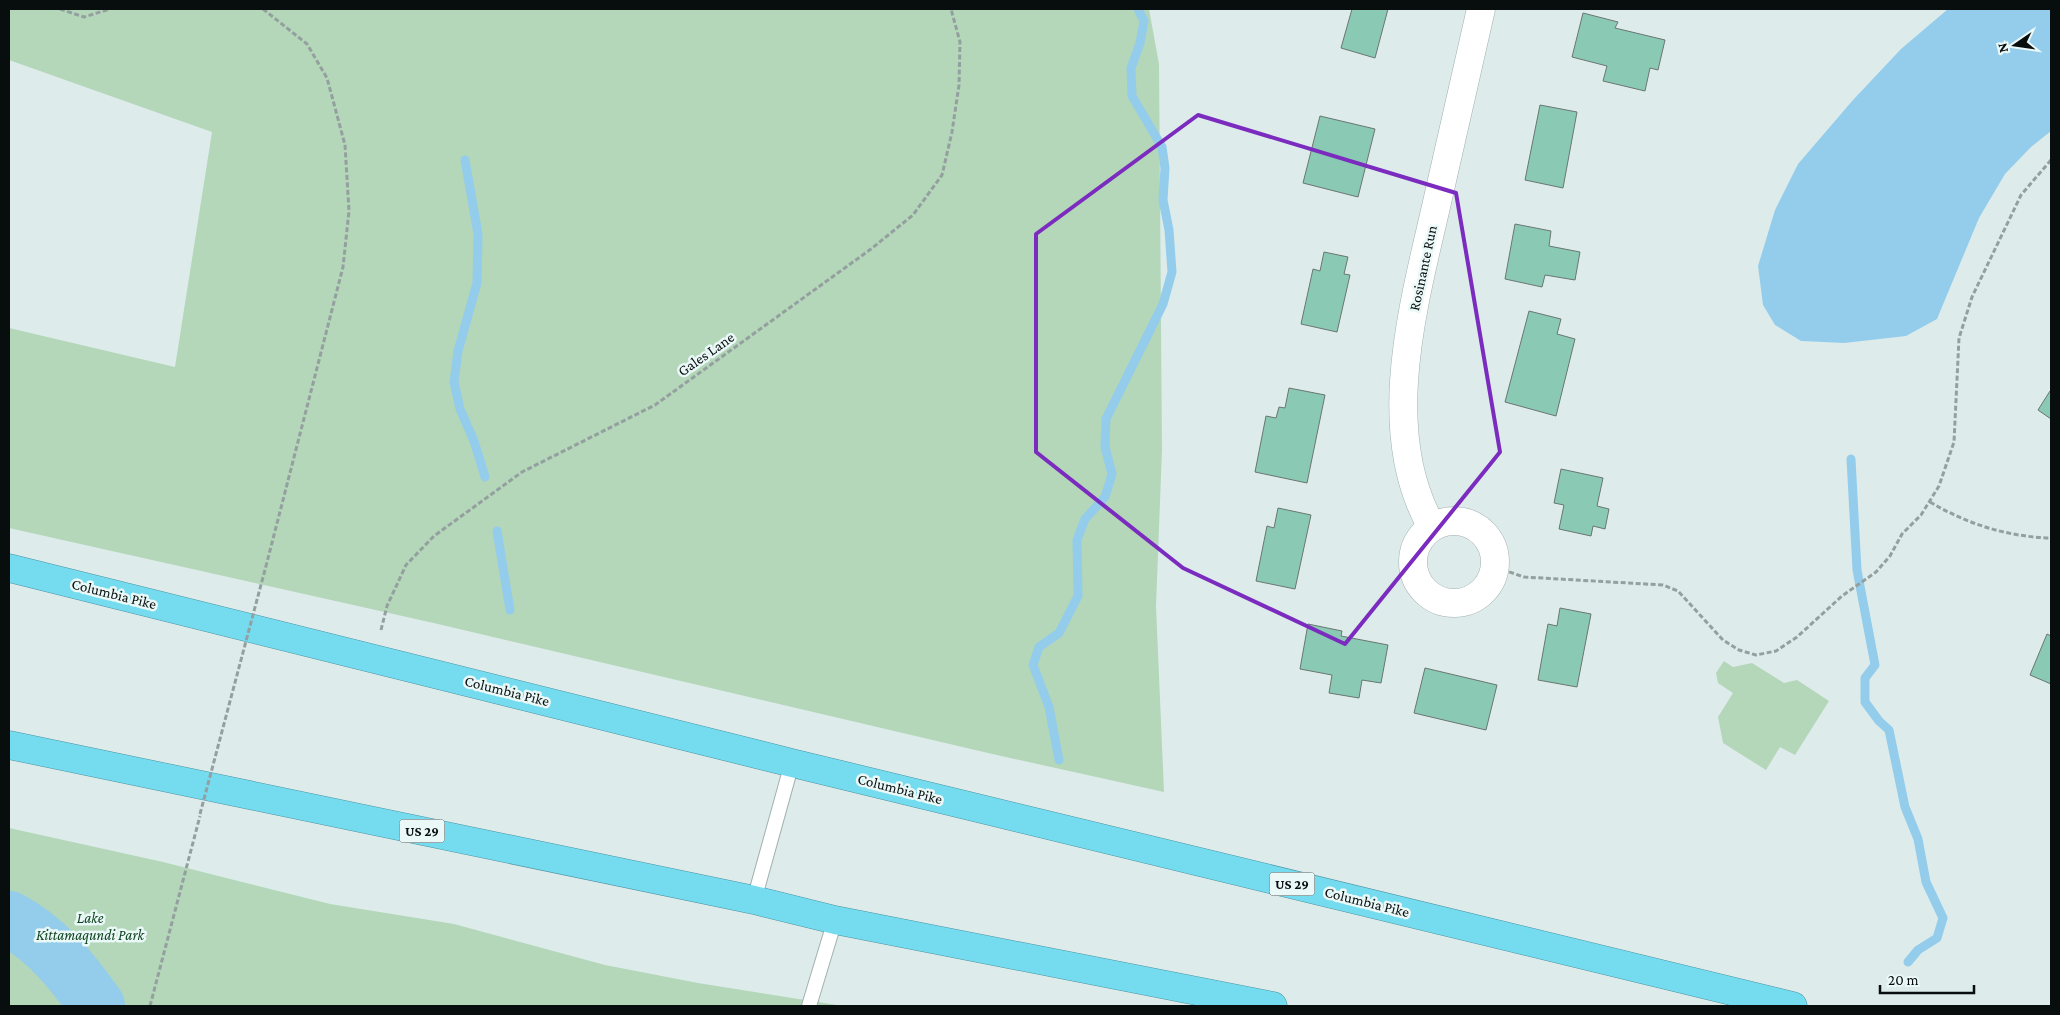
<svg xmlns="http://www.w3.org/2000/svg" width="2060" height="1015" viewBox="0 0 2060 1015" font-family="'Crimson Pro',serif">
  <rect width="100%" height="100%" fill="#ddeceb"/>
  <g fill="#b4d6b9">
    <polygon points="9,9 1149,9 1159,64 1162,450 1156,606 1164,792 988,753 438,624 9,528 9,328 175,367 212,132 9,60"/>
    <polygon points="1724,661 1733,667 1752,663 1784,683 1797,680 1829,701 1795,755 1780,747 1766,770 1723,743 1718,717 1733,693 1718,683 1716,673"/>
    <polygon points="9,828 163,862 330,904 454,924 605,965 698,983 837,1005 9,1006"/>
  </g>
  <polygon fill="#94cdec" points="1948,9 2051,9 2051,131 2031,147 2005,174 1979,218 1937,319 1906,336 1844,343 1801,341 1775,325 1763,305 1758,266 1775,210 1798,164 1853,100 1901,49"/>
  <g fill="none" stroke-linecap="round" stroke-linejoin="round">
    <g stroke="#94cdec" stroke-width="9">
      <polyline points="465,160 478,234 477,283 458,351 454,382 460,409 474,441 485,477"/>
      <polyline points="1851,459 1857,570 1875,665 1865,678 1865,702 1879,721 1889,730 1905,807 1918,839 1926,882 1943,918 1937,938 1918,950 1908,962"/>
      <polyline points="497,531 510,610"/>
      <polyline points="1059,760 1049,707 1033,665 1039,647 1059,633 1078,596 1077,540 1085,519 1105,497 1112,474 1105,447 1106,419 1163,304 1172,272 1169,230 1163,200 1165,168 1162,147 1132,96 1131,68 1140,43 1144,21 1138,9"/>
    </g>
    <path stroke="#94cdec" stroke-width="56" d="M 9,919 C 46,938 73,972 97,1006"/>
  </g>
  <g fill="#8ac9b3" stroke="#6a7671">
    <polygon points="1352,9 1388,9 1375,58 1341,48"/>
    <polygon points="1583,13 1618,22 1615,28 1665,40 1658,70 1650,68 1645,91 1603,81 1607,66 1572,57"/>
    <polygon points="1540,105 1577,112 1563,188 1525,180"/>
    <polygon points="1320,116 1375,129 1358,197 1303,183"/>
    <polygon points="1515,224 1551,231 1549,246 1580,252 1575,280 1545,275 1542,287 1505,279"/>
    <polygon points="1324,252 1348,257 1344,274 1350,275 1337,332 1301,324 1313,269 1320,271"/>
    <polygon points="1529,311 1561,319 1557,334 1575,339 1556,416 1505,402"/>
    <polygon points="1289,388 1325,395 1307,483 1255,472 1266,416 1276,418 1279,407 1285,408"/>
    <polygon points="2050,391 2051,392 2051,419 2038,410"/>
    <polygon points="1561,469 1603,478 1597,506 1609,509 1605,529 1593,526 1591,536 1559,529 1564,505 1554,503"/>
    <polygon points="1278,508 1311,515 1295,589 1256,581 1267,526 1274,528"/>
    <polygon points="1560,608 1591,614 1577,687 1538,680 1548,624 1557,626"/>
    <polygon points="1308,624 1342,631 1341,636 1388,645 1381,683 1362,680 1359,698 1329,693 1332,675 1300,669"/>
    <polygon points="2047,634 2051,636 2051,684 2030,675"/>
    <polygon points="1425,668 1497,685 1486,730 1414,713"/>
  </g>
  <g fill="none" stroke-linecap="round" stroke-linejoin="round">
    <g stroke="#a2b1af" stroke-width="16">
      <g id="lane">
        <polyline points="754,900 792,763"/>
        <polyline points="809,1006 835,920"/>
      </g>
    </g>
    <g stroke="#a2b1af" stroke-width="29">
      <g id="street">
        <circle cx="1454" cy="562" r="41"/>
        <path d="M 1432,527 C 1376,430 1415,300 1438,198 C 1452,135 1467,72 1481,9"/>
      </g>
    </g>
    <g stroke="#4f93a0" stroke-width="29">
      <g id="highway">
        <polyline points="9,568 792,763 1793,1006"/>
        <polyline points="9,745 754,900 835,920 1273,1006"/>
      </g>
    </g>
    <g stroke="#94a09f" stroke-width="3" stroke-dasharray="5 2.5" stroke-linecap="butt">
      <polyline points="60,9 84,17 110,9"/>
      <polyline points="263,9 307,44 327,78 345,145 349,211 343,267 266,566"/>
      <path d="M 1930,502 C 1967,524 2008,537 2051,538"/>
      <polyline points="1495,567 1524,577 1663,585 1678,591 1723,640 1739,650 1756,655 1776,651 1797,637 1842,596 1876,572 1890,556 1902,534 1921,515 1939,486 1954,442 1959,338 1972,297 2021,195 2051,160"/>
      <polyline points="381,630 387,606 406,565 434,536 522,472 655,405 871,249 913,215 942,175 952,132 959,85 960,42 951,9"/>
      <polyline points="150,1006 200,816"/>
    </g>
    <use href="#lane" stroke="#fff" stroke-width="14"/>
    <use href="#street" stroke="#fff" stroke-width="28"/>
    <use href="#highway" stroke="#75dbef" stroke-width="28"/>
    <polyline stroke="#94a09f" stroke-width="3" stroke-dasharray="5 2.5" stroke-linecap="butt" points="200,814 266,566"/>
  </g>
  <path fill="none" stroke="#7b2cbf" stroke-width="4" stroke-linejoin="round" d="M 1198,115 L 1456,193 L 1500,452 L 1345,644 L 1183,568 L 1036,452 L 1036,234 Z"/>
  <g text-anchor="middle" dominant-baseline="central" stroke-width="5" stroke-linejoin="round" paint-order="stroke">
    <g fill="#eaf9f8" stroke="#4c5454" stroke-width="1">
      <rect x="399.5" y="819.5" width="45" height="23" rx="4"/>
      <rect x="1269.5" y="872.5" width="45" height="23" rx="4"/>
    </g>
    <g font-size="14" font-weight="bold" fill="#080d0d">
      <text x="422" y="831">US 29</text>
      <text x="1292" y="884">US 29</text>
    </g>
    <g font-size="15" fill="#080d0d" stroke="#eaf9f8">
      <text transform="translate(1423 268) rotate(-78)">Rosinante Run</text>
      <text transform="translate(706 354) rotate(-35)">Gales Lane</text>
      <text transform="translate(114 594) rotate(14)">Columbia Pike</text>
      <text transform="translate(507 691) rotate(14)">Columbia Pike</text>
      <text transform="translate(900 789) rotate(14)">Columbia Pike</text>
      <text transform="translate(1367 902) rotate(14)">Columbia Pike</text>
    </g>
    <g font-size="15" font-style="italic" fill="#0f431f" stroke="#eaf9f8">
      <text x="90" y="918">Lake<tspan x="90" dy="17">Kittamaqundi Park</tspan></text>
    </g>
  </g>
  <rect width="2060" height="1015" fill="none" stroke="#080d0d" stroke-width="20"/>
  <g transform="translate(2015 45) rotate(257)" stroke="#eaf9f8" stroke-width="4" paint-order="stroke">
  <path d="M0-4L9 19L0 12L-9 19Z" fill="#080d0d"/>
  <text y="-8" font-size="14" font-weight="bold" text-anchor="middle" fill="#080d0d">N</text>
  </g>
  <path d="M1880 985v8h94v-8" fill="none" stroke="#080d0d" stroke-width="2.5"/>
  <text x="1888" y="985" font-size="15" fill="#080d0d" stroke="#eaf9f8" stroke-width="4" paint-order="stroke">20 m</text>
</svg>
